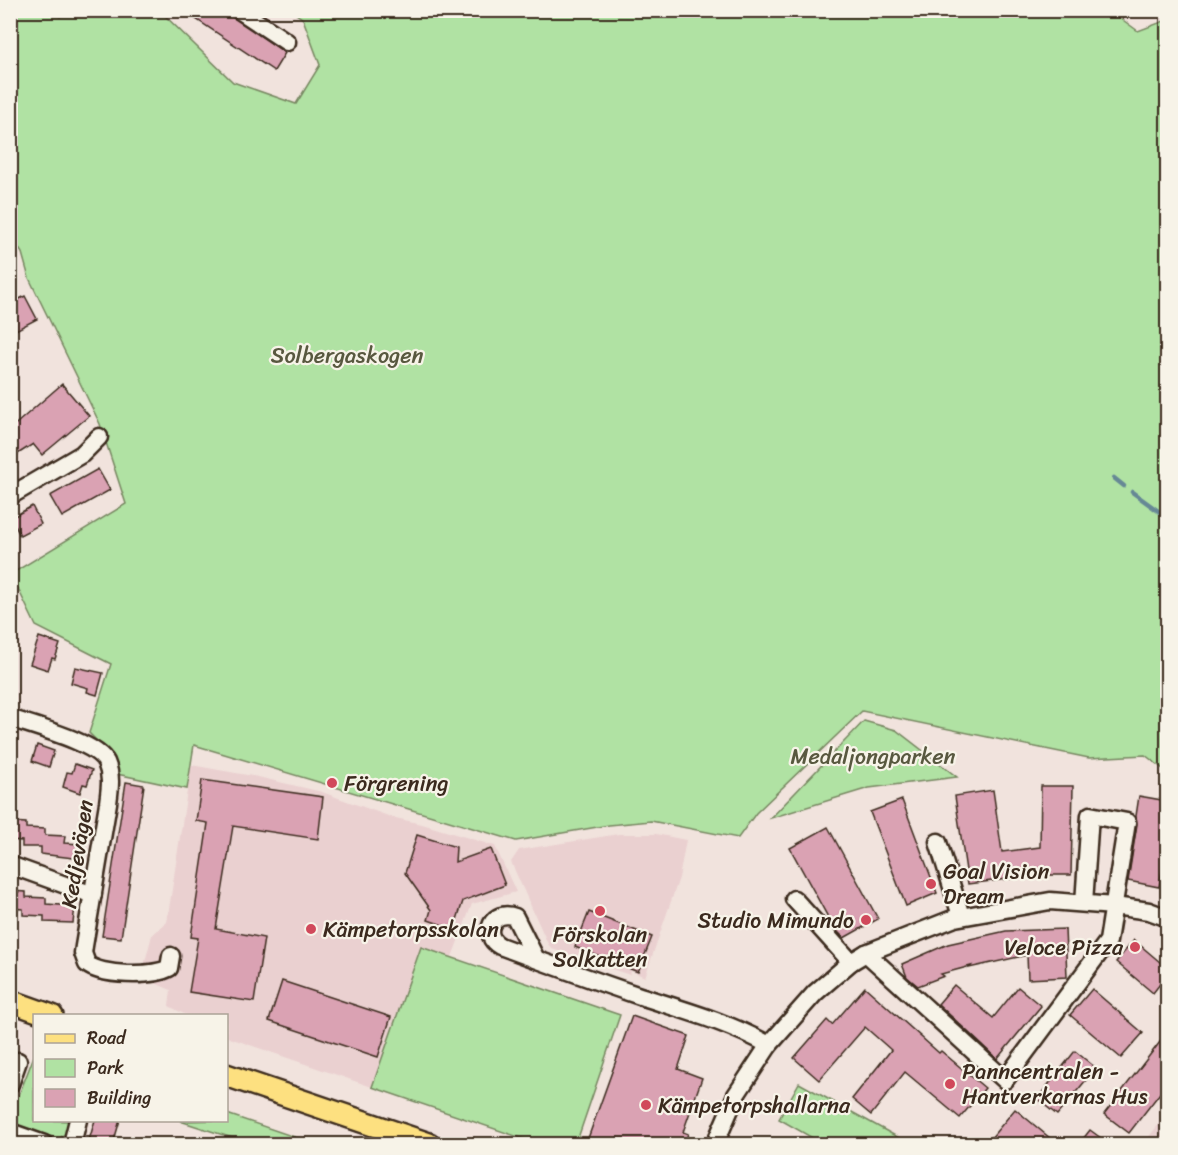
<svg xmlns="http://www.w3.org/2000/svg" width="1178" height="1155" viewBox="0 0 1178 1155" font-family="Sriracha,sans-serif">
  <rect width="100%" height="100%" fill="#f1e3dd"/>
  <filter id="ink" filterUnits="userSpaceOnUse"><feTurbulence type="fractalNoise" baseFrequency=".0167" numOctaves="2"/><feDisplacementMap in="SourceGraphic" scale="12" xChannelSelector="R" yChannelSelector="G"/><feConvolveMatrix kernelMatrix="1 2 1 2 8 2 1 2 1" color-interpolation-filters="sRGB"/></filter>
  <g filter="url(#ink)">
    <g fill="#ead0d0">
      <polygon points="191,765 258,777 322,792 391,817 422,824 495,846 516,892 472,904 452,957 421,948 372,1087 227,1037 226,1016 186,1015 169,1006 171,990 141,977 152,935 167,922"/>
      <polygon points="619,834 656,834 686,840 679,878 645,977 631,971 630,975 552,949 548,944 511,862 519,850"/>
      <polygon points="1167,1114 1167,1144 1143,1144"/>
    </g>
    <g fill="#b0e2a3" stroke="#768660" stroke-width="1.5">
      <polygon points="1109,10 1138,31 1167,20 1167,772 1145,755 1089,758 862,711 756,813 738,838 651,821 609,825 516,841 194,745 187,789 117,774 106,750 89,733 111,664 36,626 11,574 126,504 100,424 29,278 22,253 13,239 11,239 11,11 52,11 60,17 64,11 160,11 233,82 296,104 320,65 303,19 292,11"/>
      <polygon points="864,721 896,730 957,777 869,788 771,818"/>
      <polygon points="421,947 620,1015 576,1144 539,1144 372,1087"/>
      <polygon points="34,1056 34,1120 72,1121 68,1131 59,1139 16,1125 16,1119 12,1113"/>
      <polygon points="799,1083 910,1144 823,1144 779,1119"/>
      <polygon points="227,1114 315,1144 251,1144 180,1121 226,1120"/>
    </g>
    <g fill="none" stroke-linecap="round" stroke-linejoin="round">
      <g stroke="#668895" stroke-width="4.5">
        <polyline points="1114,478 1124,486"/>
        <polyline points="1132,492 1168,518"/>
      </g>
    </g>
    <g fill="#daa2b3" stroke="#3b2a1e" stroke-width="1.5">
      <polygon points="202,10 224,10 285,53 274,71 196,19"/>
      <polygon points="25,296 37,319 10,333 10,304"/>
      <polygon points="62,384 89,416 42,455 33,444 10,459 10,429"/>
      <polygon points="98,469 110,490 62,517 50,496"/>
      <polygon points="32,506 41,524 20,535 11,518"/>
      <polygon points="39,637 60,644 55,659 52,658 48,670 30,664"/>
      <polygon points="75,667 103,673 97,695 87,692 88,688 71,683"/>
      <polygon points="37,745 54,751 49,767 32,761"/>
      <polygon points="75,764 92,770 87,785 83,784 80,793 63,787 67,772 72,773"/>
      <polygon points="202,780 323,797 318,839 233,826 216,929 264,938 254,1002 189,992 198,938 191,937 208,823 196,821"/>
      <polygon points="126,782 144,785 121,938 102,936"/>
      <polygon points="1041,786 1073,786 1071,875 1040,875 968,884 955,796 993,790 1002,852 1040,847"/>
      <polygon points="1139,796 1167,801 1167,844 1159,887 1128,881 1137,824 1136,816"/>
      <polygon points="902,800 937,893 906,906 870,812"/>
      <polygon points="10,822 26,823 26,828 45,829 45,835 65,836 64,843 81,844 81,859 41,854 41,847 22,847 22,841 10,840"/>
      <polygon points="828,827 878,919 844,938 834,928 790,848"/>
      <polygon points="417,835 456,847 455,862 491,849 505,885 463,901 454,929 428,920 431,910 405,873"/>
      <polygon points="10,891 26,892 26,897 46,898 46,904 75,906 73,923 44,922 44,916 23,915 23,909 10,908"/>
      <polygon points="589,912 652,937 638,972 575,947"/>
      <polygon points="1065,929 1067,977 1028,979 1027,955 969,968 971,966 941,974 944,976 918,986 907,977 902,964 948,944 1006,931"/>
      <polygon points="1134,940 1167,968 1167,975 1153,993 1116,962"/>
      <polygon points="282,981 391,1017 378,1057 269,1021"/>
      <polygon points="954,985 993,1018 1018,987 1041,1006 997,1059 938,1004"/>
      <polygon points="865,987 939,1053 941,1051 985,1088 960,1118 905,1072 871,1115 852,1099 891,1050 865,1027 819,1080 794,1058 827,1020 832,1025"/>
      <polygon points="1092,989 1143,1033 1121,1058 1070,1015"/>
      <polygon points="632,1016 689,1036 678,1069 702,1078 683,1132 688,1134 684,1144 586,1144"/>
      <polygon points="1167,1033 1167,1084 1129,1133 1104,1114"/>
      <polygon points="1075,1051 1096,1068 1057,1115 1037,1099"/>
      <polygon points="1015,1109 1057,1144 986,1144"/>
      <polygon points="95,1120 120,1120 113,1144 88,1144"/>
      <polygon points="1090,1130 1109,1144 1079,1144"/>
    </g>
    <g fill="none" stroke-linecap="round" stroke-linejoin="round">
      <g stroke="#3b2a1e" stroke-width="21">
        <g id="minor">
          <polyline points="239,10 287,42"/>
          <polyline points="10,496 82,454 99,437"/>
          <path d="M 10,718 C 32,726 96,742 106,762 C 112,776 110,788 108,803 L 84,946 L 83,953 L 87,964 C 101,976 152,977 169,968 L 171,956"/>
          <polyline points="938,842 961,916"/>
          <polyline points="10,865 93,895"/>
          <polyline points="794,899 851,962"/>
          <polyline points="866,953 1005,1080 1108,941 1127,822 1090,815 1084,903"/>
          <path d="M 536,959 L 515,917 C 493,908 480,935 500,946 C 546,963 593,980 640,996 C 683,1010 728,1022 769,1045"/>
          <polyline points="10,1084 18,1061"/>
          <polyline points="10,1132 44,1144"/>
          <polyline points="72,1144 78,1120"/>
          <polyline points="715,1144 736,1095 769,1045 815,993 851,962 866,953 955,918 1050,901 1114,906 1149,911 1168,918"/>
        </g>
      </g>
      <g stroke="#3b2a1e" stroke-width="26">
        <g id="major">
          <polyline points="10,1001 52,1016"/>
          <polyline points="226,1075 429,1144"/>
        </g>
      </g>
      <use href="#minor" stroke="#f7f3e8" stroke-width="16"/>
      <use href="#major" stroke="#fde080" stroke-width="21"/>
    </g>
  </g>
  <g fill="#d1495b" stroke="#f7f3e8" stroke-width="2">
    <circle cx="332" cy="783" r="6"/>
    <circle cx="931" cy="884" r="6"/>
    <circle cx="600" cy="911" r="6"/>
    <circle cx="866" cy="920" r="6"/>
    <circle cx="311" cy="929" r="6"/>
    <circle cx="1135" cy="947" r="6"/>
    <circle cx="950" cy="1084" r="6"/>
    <circle cx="646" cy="1105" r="6"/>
  </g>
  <g text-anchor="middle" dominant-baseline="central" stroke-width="4.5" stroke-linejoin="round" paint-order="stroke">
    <g font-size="22" fill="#58583f" stroke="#f7f3e8">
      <text x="347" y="355">Solbergaskogen</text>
      <text x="873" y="756">Medaljongparken</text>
    </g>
    <g font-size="22" fill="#3b2a1e" stroke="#f7f3e8" text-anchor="start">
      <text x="344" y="783">Förgrening</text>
      <text x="943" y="871">Goal Vision<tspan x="943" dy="25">Dream</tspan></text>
      <text x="854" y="920" text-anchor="end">Studio Mimundo</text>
      <text x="323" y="929">Kämpetorpsskolan</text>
      <text x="600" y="934" text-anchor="middle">Förskolan<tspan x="600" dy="25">Solkatten</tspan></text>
      <text x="1123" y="947" text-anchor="end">Veloce Pizza</text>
      <text x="962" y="1071">Panncentralen -<tspan x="962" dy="25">Hantverkarnas Hus</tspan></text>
      <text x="658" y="1105">Kämpetorpshallarna</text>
    </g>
    <g font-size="22" fill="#3b2a1e" stroke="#f7f3e8">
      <text transform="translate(77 854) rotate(-81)">Kedjevägen</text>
    </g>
  </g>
  <rect width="1178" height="1155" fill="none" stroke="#f7f3e8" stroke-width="36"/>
  <rect x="18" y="18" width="1142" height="1119" fill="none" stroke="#3b2a1e" stroke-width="2" filter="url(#ink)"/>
  <rect x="33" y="1014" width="195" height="108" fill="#f7f3e8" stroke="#aca397" stroke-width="1.5"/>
  <rect x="45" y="1034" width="30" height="9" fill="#fde080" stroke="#aca397" stroke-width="1.5"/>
  <text x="87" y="1044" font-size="18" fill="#3b2a1e">Road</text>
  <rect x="45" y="1059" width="30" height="18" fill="#b0e2a3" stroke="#aca397" stroke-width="1.5"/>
  <text x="87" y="1074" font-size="18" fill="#3b2a1e">Park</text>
  <rect x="45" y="1089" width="30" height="18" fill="#daa2b3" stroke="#aca397" stroke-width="1.5"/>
  <text x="87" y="1104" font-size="18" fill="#3b2a1e">Building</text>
</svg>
